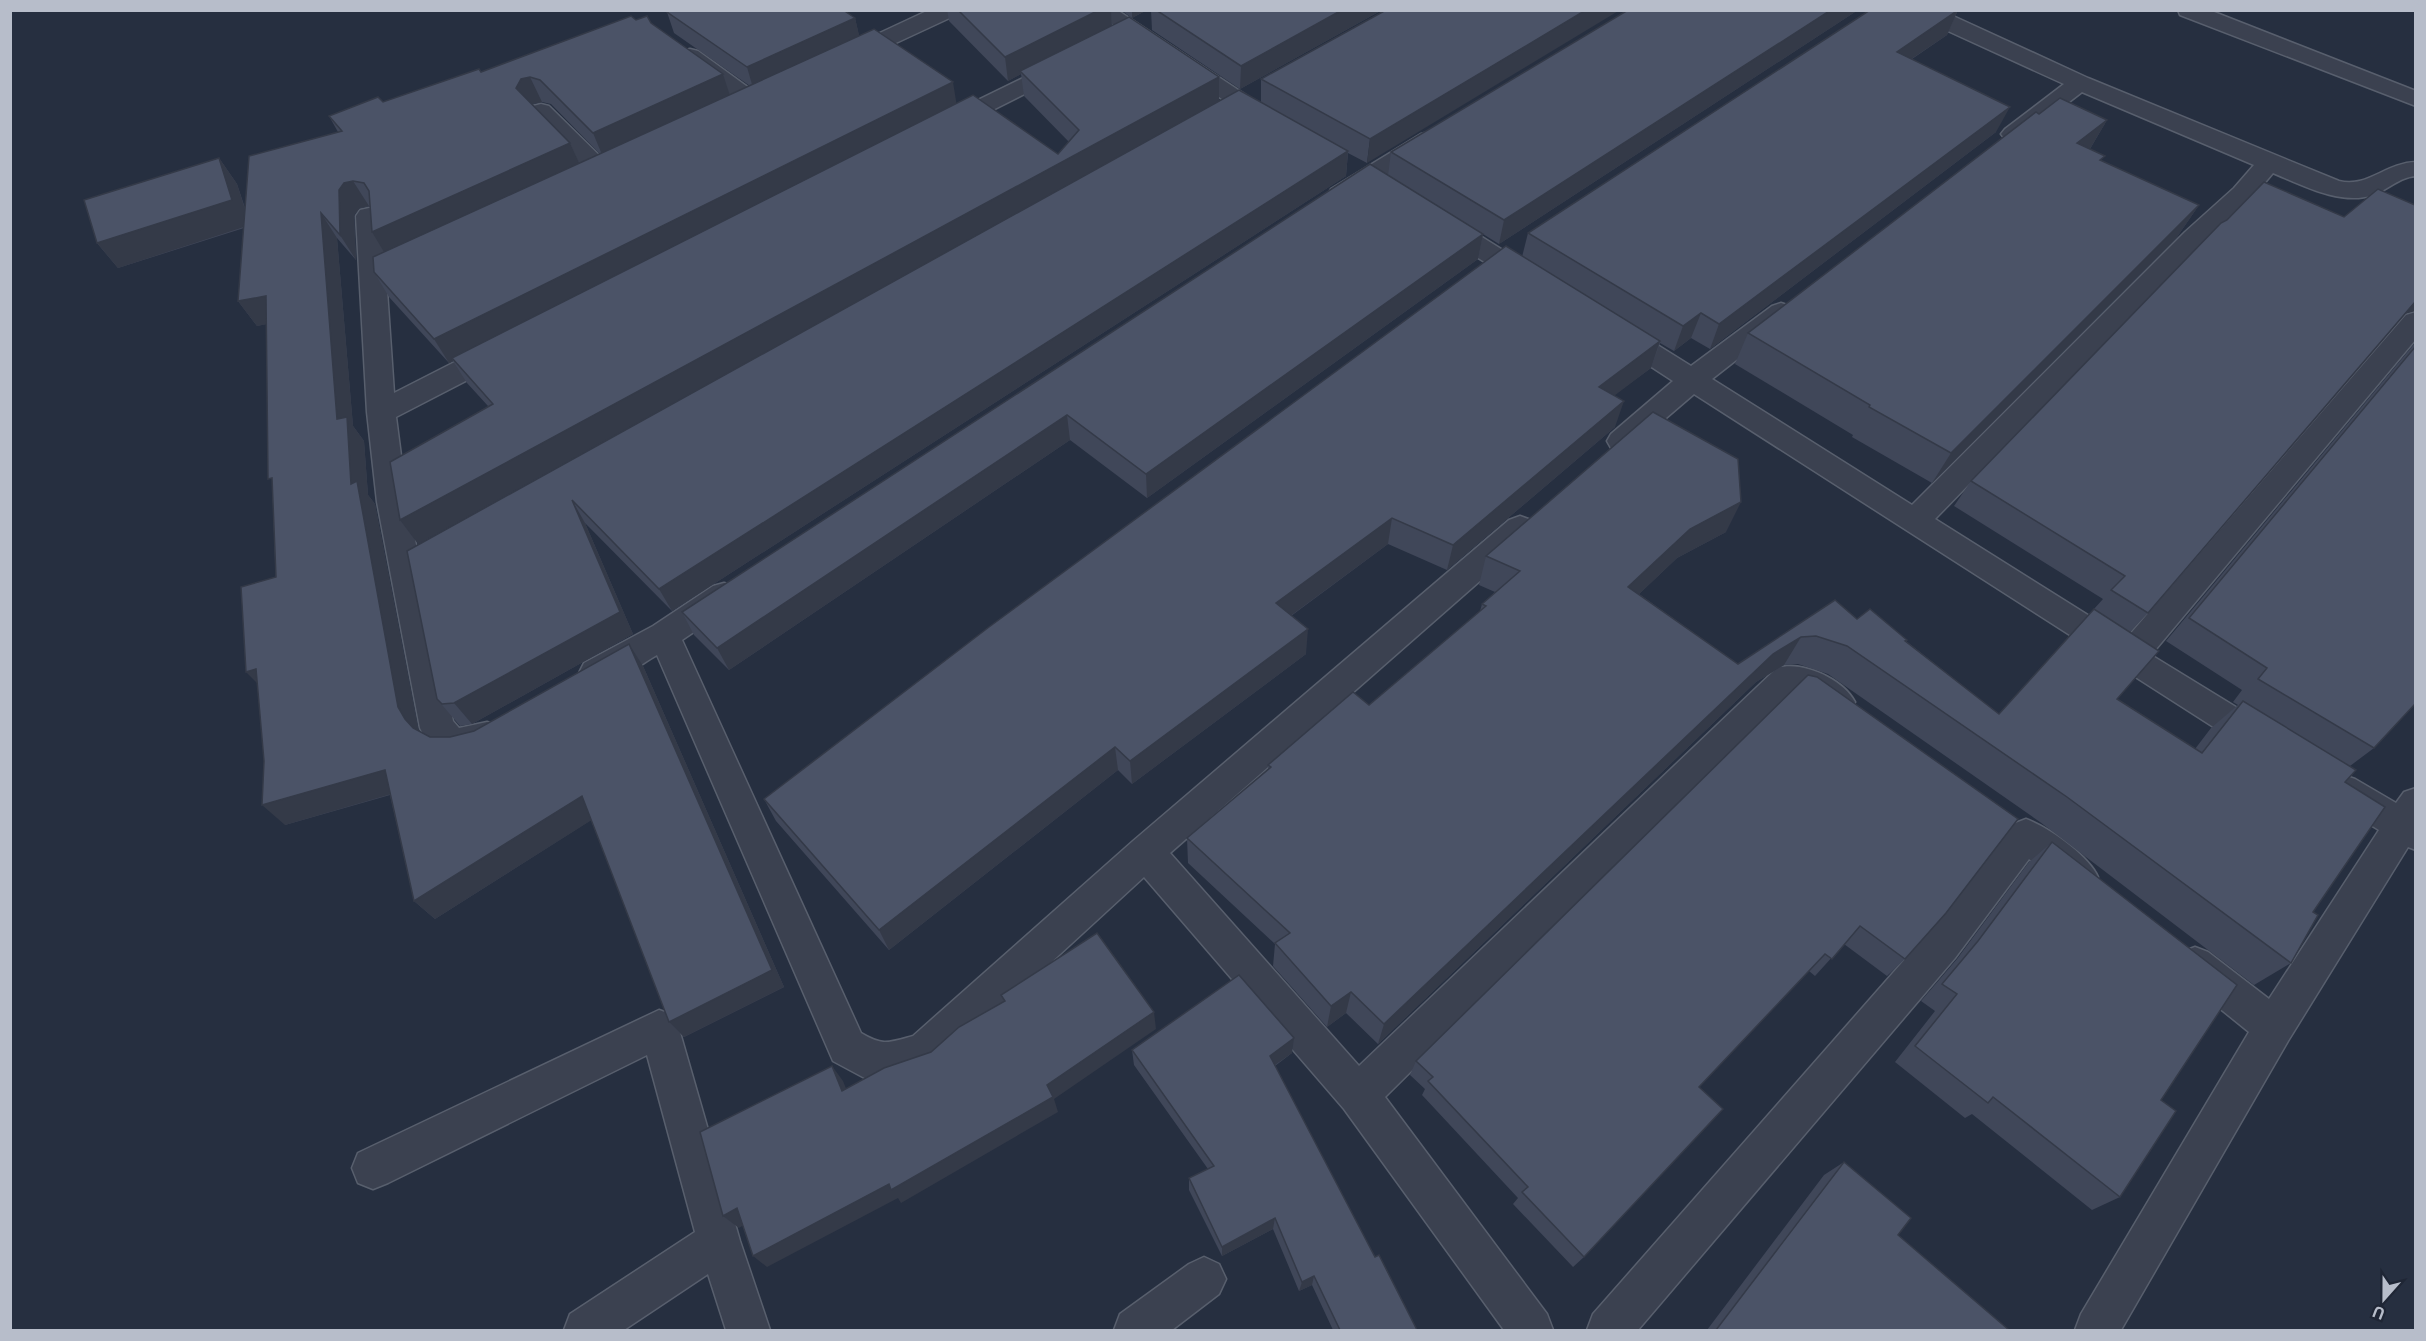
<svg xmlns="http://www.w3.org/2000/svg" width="2426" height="1341" viewBox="0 0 2426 1341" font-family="'Public Sans',sans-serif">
  <rect width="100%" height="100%" fill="#262f40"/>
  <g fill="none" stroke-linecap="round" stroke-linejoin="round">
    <g stroke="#585f6d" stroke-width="3">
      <g id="minor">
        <polygon points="929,10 958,10 956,15 855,62 847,64 839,62 836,57 839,52"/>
        <polygon points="1092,10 1117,10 1276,115 1280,120 1276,125 1268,127 1260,125"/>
        <path d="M 1911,10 L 1940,10 L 2088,78 L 2339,181 C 2368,188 2385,163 2416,162 L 2416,176 C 2399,177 2388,190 2373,195 C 2341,206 2302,185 2273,173 L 2252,198 L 2203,244 L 1935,519 L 2126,639 L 2406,315 L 2416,312 L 2416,339 L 2151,655 L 2275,731 L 2280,741 L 2275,751 L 2263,756 L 2251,751 L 1694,394 L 1631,448 L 1621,451 L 1611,448 L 1607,441 L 1611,434 L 1673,381 L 1607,338 L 1603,332 L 1607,326 L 1617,323 L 1627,326 L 1691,366 L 1772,306 L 1781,303 L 1790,306 L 1794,312 L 1790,318 L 1712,379 L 1912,505 L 2185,232 L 2234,188 L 2254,165 L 2082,92 L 2021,139 L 2013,141 L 2005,139 L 2001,134 L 2005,129 L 2064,84 L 1913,15 Z"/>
        <polygon points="690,49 698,51 760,96 764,101 760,106 752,108 744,106 682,61 679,56 682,51"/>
        <polygon points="1062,59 1070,61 1073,66 1070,71 955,129 947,131 939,129 935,124 939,119"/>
        <polygon points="541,104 549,106 609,165 612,170 609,175 600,177 591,175 533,116 529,111 533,106"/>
        <polygon points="1429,132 1437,134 1441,139 1437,144 1349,199 1340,202 1331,199 1328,194 1331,189 1421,134"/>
        <path d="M 369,208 L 378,210 L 382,216 L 394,393 L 490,344 L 500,342 L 510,344 L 514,351 L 510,358 L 396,417 L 407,502 L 453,721 L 459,728 L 487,722 L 499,726 L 504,736 L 499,746 C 467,763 437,763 420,728 L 377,502 L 367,412 L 356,216 L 360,210 Z"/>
        <polygon points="1441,215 1450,217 1541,274 1545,280 1541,286 1532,289 1523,286 1432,229 1428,223 1432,217"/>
        <path d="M 1520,516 L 1531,520 L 1535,528 L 1531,536 L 1170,853 L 1359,1066 L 1777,668 C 1802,660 1843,679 1855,702 L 1850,712 C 1825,720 1816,700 1794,693 L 1782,704 L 1385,1097 L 1547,1314 L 1553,1330 L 1504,1330 L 1344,1109 L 1144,877 L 938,1066 L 894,1081 L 874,1083 L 833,1061 L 657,655 C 636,667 608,691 584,683 L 579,673 L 584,663 L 653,626 L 713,586 L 724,583 L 735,586 L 740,595 L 735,604 L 682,640 L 861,1033 C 883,1046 888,1043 913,1036 L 1133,841 L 1509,520 Z"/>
        <polygon points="2343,775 2355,779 2396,803 2404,792 2416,788 2416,850 2408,847 2288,1041 2121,1330 2075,1330 2081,1314 2249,1032 2182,978 2176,965 2182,952 2195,947 2208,952 2269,999 2379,830 2331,801 2325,790 2331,779"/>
        <path d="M 2026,819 C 2048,827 2089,856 2098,877 L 2093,889 L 2080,894 L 2067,889 L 2029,859 L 1955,958 L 1638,1330 L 1587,1330 L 1593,1314 L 1929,932 L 1973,872 L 2013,824 Z"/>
        <polygon points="659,1010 673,1015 679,1029 740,1241 770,1330 726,1330 708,1274 624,1330 564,1330 570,1314 695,1232 647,1055 388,1183 373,1189 358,1183 352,1168 358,1153"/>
        <polygon points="1204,1257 1219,1264 1226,1279 1219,1294 1172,1330 1114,1330 1120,1314 1189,1264"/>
      </g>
    </g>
    <g stroke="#585f6d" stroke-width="3">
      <polygon id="tertiary" points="2178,10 2209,10 2416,91 2416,106 2180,15"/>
    </g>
    <use href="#minor" fill="#3b4150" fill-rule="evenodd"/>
    <use href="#tertiary" fill="#3b4150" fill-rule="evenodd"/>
  </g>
  <g fill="#404759" fill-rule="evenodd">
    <path d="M 947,10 L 1111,10 L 1112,25 L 1219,101 L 1261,102 L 1261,79 L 1386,10 L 1367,163 L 1348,153 L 1346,176 L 672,611 L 585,523 L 633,634 L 472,724 L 460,726 L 437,699 L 407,551 L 1085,176 L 418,544 L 488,406 L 467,383 L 453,361 L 449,363 L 389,297 L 374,272 L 384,252 L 370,206 L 360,208 L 354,215 L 356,260 L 337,238 L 353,426 L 364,441 L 368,495 L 375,504 L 418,728 L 419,731 L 430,737 L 450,737 L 474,731 L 643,666 L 784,987 L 684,1037 L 669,1022 L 591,820 L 435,919 L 414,901 L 390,795 L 285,825 L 266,324 L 257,326 L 238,301 L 244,228 L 118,268 L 97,243 L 219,158 L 237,184 L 245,208 L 338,132 L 329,116 L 383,102 L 481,72 L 636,20 L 651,23 L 723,74 L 729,95 L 750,86 L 674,33 L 667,12 L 855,18 L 859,36 L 956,104 L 1058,154 L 1069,142 L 1024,96 L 1021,74 L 1008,81 L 949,21 ZM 542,102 L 551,104 L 600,154 L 579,163 L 570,143 L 532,104 Z"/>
    <polygon points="1121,10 1147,10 1132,18"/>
    <polygon points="1151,10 1382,10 1240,89 1152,30"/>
    <polygon points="1628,10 1858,10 1499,244 1483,234 1478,259 1147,498 1070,440 729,670 694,635 682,612 1388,176 1391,152"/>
    <polygon points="1958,10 1947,35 1912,59 1996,132 1710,349 1691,338 1674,351 1660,343 1651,368 1614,395 1615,427 1447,570 1388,544 1291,616 1306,654 1132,784 1118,770 889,950 776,821 764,799 1522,257 1528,233"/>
    <polygon points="2039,114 2107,120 2090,149 2102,161 2199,205 2177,237 1932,483 1852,437 1853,435 1735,364 1748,333"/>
    <polygon points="2406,313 2148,613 2130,632 2117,699 2195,749 2211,728 2238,705 2233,702 2242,690 2166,641 2415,343 2415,704 2374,748 2350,766 2345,782 2313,912 2291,963 2254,985 2040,822 1828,674 1798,664 1784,665 1756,682 1378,1044 1346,1013 1327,1027 1273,966 1275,944 1188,863 1187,838 1268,770 1268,765 1369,705 1480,611 1482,604 1495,592 1479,585 1486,556 1726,532 1677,558 1639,594 1738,664 1835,600 1857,619 1906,641 1999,714 2103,599 1954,506 1971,481"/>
    <polygon points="1808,675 1905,959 1887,976 1844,944 1815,976 1809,971 1699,1087 1584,1257 1573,1267 1513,1204 1518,1198 1422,1095 1425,1089 1410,1075 1416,1061"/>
    <polygon points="2052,842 2161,1100 2120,1197 2092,1210 1972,1114 1965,1118 1895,1062 1935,1011 1921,1001 1957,959 2029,862"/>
    <polygon points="1132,1050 1292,1053 1275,1066 1375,1257 1417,1330 1333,1330 1312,1285 1299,1291 1273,1229 1222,1256 1189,1190 1189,1178 1208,1169 1134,1065"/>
    <polygon points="1844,1162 1898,1235 2009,1330 1707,1330 1824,1175"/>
  </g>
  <g fill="#343a48">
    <polygon points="1099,10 1111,10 1112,29 1020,71 1021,74 1008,81 1005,57"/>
    <polygon points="1132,10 1147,10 1132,18"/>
    <polygon points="1342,10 1382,10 1240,89 1241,66"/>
    <polygon points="1586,10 1620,10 1367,163 1370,139"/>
    <polygon points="1831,10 1858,10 1499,244 1504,220"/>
    <polygon points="1958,10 1947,35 1886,76 1897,52"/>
    <polygon points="855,18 860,39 753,88 747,67"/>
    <polygon points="723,74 731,99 603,157 593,133"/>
    <polygon points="530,77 542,102 532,104 527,112 516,88 521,79"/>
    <polygon points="1219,77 1219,102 418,544 400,520"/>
    <polygon points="953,82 957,107 452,358 453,361 449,363 434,339"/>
    <polygon points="2010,107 1996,132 1710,349 1719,324"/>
    <polygon points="2107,120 2088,152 2077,143"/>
    <polygon points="570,143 581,167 387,257 372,232"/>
    <polygon points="1348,151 1346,176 672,611 659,589"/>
    <polygon points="219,158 237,184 250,225 118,268 97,243"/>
    <polygon points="353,181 369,206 360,208 354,215 356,260 340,235 339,190 344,183"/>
    <polygon points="2199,205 2177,237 1932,483 1951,453"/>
    <polygon points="321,213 337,238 353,426 364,441 368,495 375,504 418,728 424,740 405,719 398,707 337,419"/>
    <polygon points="1483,234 1478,259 1147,498 1146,474"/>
    <polygon points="266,296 284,321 257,326 238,301"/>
    <polygon points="2415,301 2415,311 2404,314"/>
    <polygon points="1701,313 1691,338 1674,351 1683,326"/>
    <polygon points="1660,341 1651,368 1590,414 1599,387"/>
    <polygon points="1624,401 1615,427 1447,570 1453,545"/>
    <polygon points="1067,415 1070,440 729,670 717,648"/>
    <polygon points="572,500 585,523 633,634 472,724 454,703"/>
    <polygon points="1741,502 1726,532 1677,558 1616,616 1628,587 1690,529"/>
    <polygon points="1392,518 1388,544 1274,628 1276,603"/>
    <polygon points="1308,629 1306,654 1132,784 1130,761"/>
    <polygon points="1801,637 1784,665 1756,682 1378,1044 1384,1024 1773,654"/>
    <polygon points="629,644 643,666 784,987 684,1037 669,1022"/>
    <polygon points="256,669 268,694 246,672"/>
    <polygon points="1115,747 1118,770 889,950 879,930"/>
    <polygon points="385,770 405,790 285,825 262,805"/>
    <polygon points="582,796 598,816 435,919 414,901"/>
    <polygon points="1351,992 1346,1013 1327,1027 1331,1006"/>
    <polygon points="1154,1012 1156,1029 1054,1099 1058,1112 901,1203 898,1198 767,1267 753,1256 1047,1085"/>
    <polygon points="1294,1038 1292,1053 1268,1070 1270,1056"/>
    <polygon points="832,1066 843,1081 853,1106 842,1091"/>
    <polygon points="737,1208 751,1220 739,1228 723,1216"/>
    <polygon points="1275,1218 1273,1229 1222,1256 1222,1247"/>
    <polygon points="1314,1276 1312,1285 1299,1291 1302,1282"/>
  </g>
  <g fill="#4b5367" stroke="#343a48" stroke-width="1.5">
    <polygon points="671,10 843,10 855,18 747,67 667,12"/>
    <polygon points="958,10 1099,10 1005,57"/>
    <polygon points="1156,10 1342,10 1241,66"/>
    <polygon points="1386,10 1586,10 1370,139 1261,79"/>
    <polygon points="1628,10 1831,10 1504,220 1391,152"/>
    <polygon points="1870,10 1958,10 1897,52 2010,107 1719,324 1701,313 1683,326 1528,233"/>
    <polygon points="631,16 636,20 647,16 651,23 723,74 593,133 540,80 530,77 521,79 516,88 570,143 372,232 369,191 364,183 353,181 344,183 339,190 340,235 321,213 337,419 347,417 351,484 357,481 398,707 405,719 413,728 430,737 450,737 474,731 629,644 772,970 669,1022 582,796 414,901 385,770 262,805 264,761 256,669 246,672 241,587 276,577 272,478 268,479 266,296 238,301 249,156 342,131 329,116 378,97 383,102 479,69 481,72"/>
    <polygon points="1129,17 1219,77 400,520 390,462 493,404 452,358 973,95 1058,154 1079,130 1020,71"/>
    <polygon points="874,29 953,82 434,339 374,272 373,257"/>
    <polygon points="1239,90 1348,151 659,589 572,500 620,612 454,703 442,704 437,699 407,551"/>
    <polygon points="2060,98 2107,120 2077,143 2105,156 2100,160 2199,205 1951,453 1869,407 1870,405 1748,333 2036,112 2039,114"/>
    <polygon points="219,158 232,200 97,243 84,200"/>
    <polygon points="1370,164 1483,234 1146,474 1067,415 717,648 682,612"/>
    <polygon points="2264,182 2344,217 2378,189 2415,205 2415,302 2148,613 2111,590 2125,576 1971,481 2221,223 2227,220"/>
    <polygon points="1506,246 1660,341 1599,387 1624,401 1453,545 1392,518 1276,603 1308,629 1130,761 1115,747 879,930 764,799 989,627"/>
    <polygon points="2415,347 2415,704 2374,748 2258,679 2267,668 2189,618"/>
    <polygon points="1653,412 1738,459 1741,502 1690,529 1628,587 1738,664 1835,600 1857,619 1870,609 1907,640 1905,641 1999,714 2094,609 2159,651 2117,699 2202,753 2243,701 2356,770 2345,782 2385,807 2313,912 2318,915 2291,963 2067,797 1847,646 1816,636 1801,637 1773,654 1384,1024 1351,992 1331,1006 1275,943 1290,933 1187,838 1271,767 1268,765 1353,692 1369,705 1486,606 1482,604 1520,571 1486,556"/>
    <polygon points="1808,675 1817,677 2018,819 1946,913 1905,959 1860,926 1832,959 1825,954 1699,1087 1723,1109 1584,1257 1522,1192 1528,1187 1428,1081 1433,1077 1416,1061"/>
    <polygon points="2052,842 2237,985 2161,1100 2176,1111 2120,1197 1993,1097 1988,1103 1915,1046 1957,994 1942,984 1978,941"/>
    <polygon points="1097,933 1154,1012 1047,1085 1053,1097 891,1190 889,1184 753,1256 737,1208 723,1216 700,1132 832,1066 842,1091 884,1068 931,1052 959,1027 1005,1001 1001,995"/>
    <polygon points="1239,975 1294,1038 1270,1056 1375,1257 1379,1255 1417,1330 1340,1330 1314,1276 1302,1282 1275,1218 1222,1247 1189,1178 1214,1166 1132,1050"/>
    <polygon points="1844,1162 1911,1218 1898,1235 2009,1330 1716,1330"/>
  </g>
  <rect width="2426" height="1341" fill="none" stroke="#b7bdca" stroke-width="24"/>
  <g transform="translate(2384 1299) rotate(201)" stroke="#1f2635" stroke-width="4.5" paint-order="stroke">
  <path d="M0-4.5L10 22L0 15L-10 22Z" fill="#b7bdca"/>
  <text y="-9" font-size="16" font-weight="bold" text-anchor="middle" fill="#b7bdca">U</text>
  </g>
</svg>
